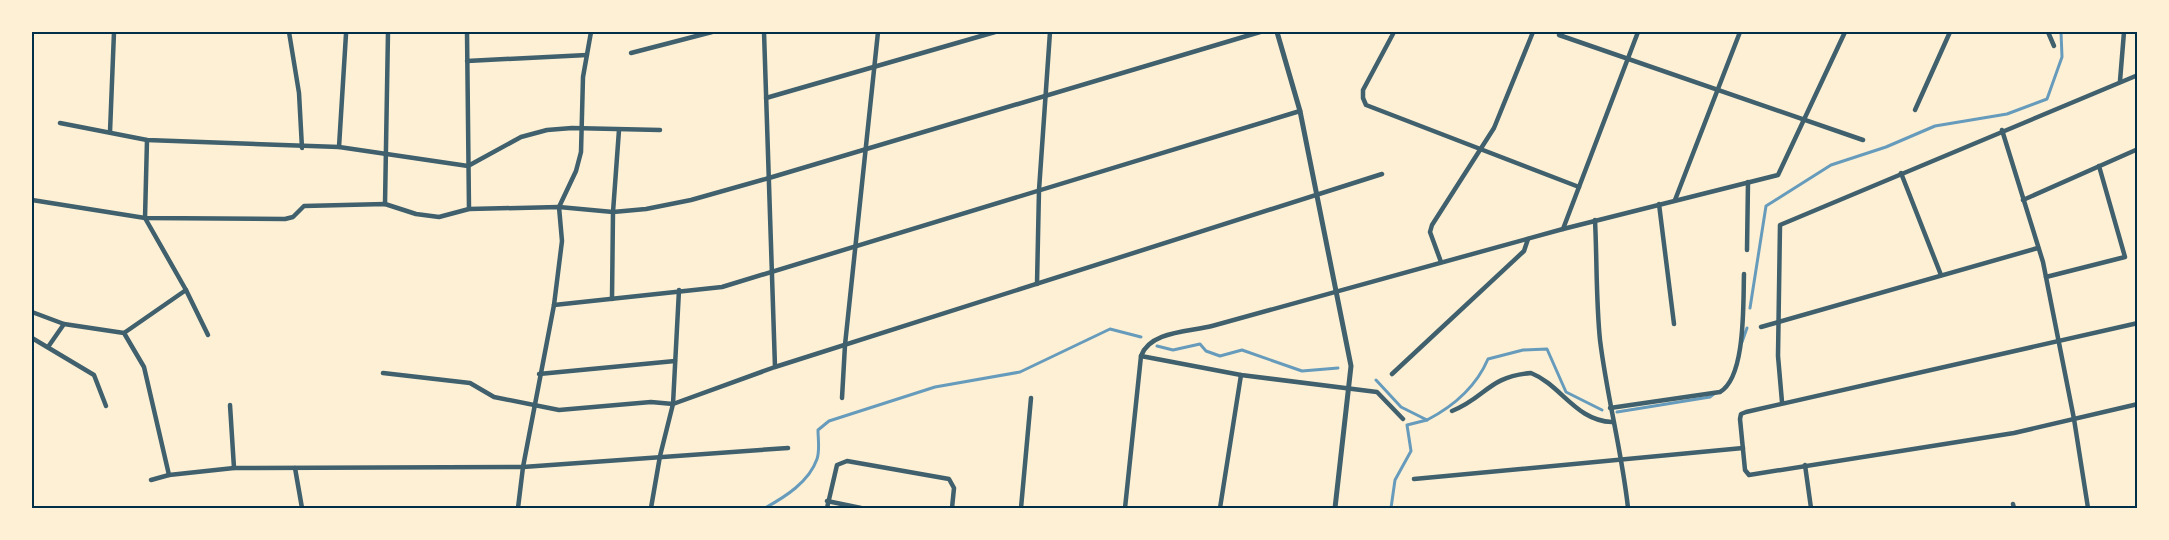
<svg xmlns="http://www.w3.org/2000/svg" width="2169" height="540" viewBox="0 0 2169 540" font-family="'Work Sans',sans-serif">
  <rect width="100%" height="100%" fill="#fdf0d5"/>
  <g fill="none" stroke-linecap="round" stroke-linejoin="round">
    <g stroke="#669bbc" stroke-width="3">
      <polyline points="1750,308 1766,206 1831,165 1886,147 1935,126 2007,114 2047,99 2062,57 2061,32"/>
      <polyline points="1742,342 1747,328"/>
      <polyline points="1157,346 1173,350 1200,344 1206,351 1220,356 1242,350 1302,371 1338,368"/>
      <path d="M 1376,380 L 1401,407 L 1427,420 C 1454,406 1476,387 1488,359 L 1523,350 L 1547,349 L 1566,392 L 1602,410"/>
      <polyline points="1617,412 1710,397 1715,393"/>
      <path d="M 765,508 C 785,497 809,482 817,459 C 820,451 818,438 818,430 L 829,421 L 935,387 L 1020,372 L 1110,329 L 1141,337"/>
      <polyline points="1391,508 1395,480 1411,451 1407,425 1427,420"/>
    </g>
    <g stroke="#3f606c" stroke-width="4.5">
      <polyline points="289,32 299,93 302,148"/>
      <polyline points="467,32 469,209"/>
      <polyline points="764,32 775,367"/>
      <polyline points="1394,32 1363,90 1363,98 1366,105 1579,187"/>
      <polyline points="2048,32 2054,46"/>
      <polyline points="1559,35 1863,140"/>
      <polyline points="631,53 712,32"/>
      <polyline points="467,61 587,55"/>
      <polyline points="2120,81 2124,32"/>
      <polyline points="766,98 995,32"/>
      <polyline points="1915,110 1950,32"/>
      <polyline points="60,123 147,140 339,147 468,166 521,137 547,130 572,128 660,130"/>
      <polyline points="2002,130 2043,262 2074,419 2088,508"/>
      <polyline points="110,132 114,32"/>
      <polyline points="339,147 346,34"/>
      <polyline points="1901,173 1941,275"/>
      <polyline points="32,200 145,218 285,219 293,217 304,206 385,204 416,214 439,217 469,209 559,207 613,212 646,209 691,200 769,178 1260,32"/>
      <polyline points="1675,200 1740,32"/>
      <polyline points="2023,200 2138,149"/>
      <polyline points="385,204 388,32"/>
      <polyline points="1659,204 1674,324"/>
      <polyline points="145,218 147,140"/>
      <path d="M 1595,220 C 1597,260 1596,301 1600,340 C 1607,397 1622,452 1628,508"/>
      <polyline points="1563,229 1638,32"/>
      <polyline points="1747,250 1748,182"/>
      <polyline points="1441,262 1430,232 1432,225 1494,128 1533,32"/>
      <polyline points="2046,277 2125,257 2099,166"/>
      <polyline points="1037,284 1039,190 1050,32"/>
      <polyline points="186,290 208,335"/>
      <polyline points="612,299 613,212 619,130"/>
      <polyline points="554,305 722,287 1300,111"/>
      <polyline points="32,312 64,324 124,333 144,367 169,475"/>
      <polyline points="2138,323 1746,412 1741,414 1740,419 1745,470 1749,475 2014,433 2138,404"/>
      <polyline points="1761,327 2038,248"/>
      <polyline points="124,333 186,290 145,218"/>
      <polyline points="32,338 94,375 106,406"/>
      <polyline points="48,347 64,324"/>
      <polyline points="1141,356 1241,375 1377,392 1403,419"/>
      <polyline points="383,373 470,383 494,397 559,410 651,402 673,404 775,367 1382,174"/>
      <polyline points="539,374 675,361"/>
      <polyline points="1392,374 1524,251 1528,239"/>
      <polyline points="842,398 845,345 878,32"/>
      <polyline points="1782,402 1778,356 1780,225 2138,75"/>
      <polyline points="230,405 234,468"/>
      <path d="M 1610,408 L 1720,392 C 1746,377 1743,303 1744,274"/>
      <path d="M 1452,411 C 1487,397 1487,377 1531,373 C 1561,385 1576,421 1612,422"/>
      <polyline points="1805,465 1811,508"/>
      <polyline points="295,468 302,508"/>
      <polyline points="1414,479 1743,448"/>
      <polyline points="151,480 169,475 234,468 523,467 788,448"/>
      <polyline points="827,501 861,508"/>
      <polyline points="2013,504 2014,508"/>
      <polyline points="518,508 523,467 554,305 562,241 559,207 576,171 581,152 583,77 591,32"/>
      <polyline points="651,508 660,456 673,404 679,290"/>
      <polyline points="827,508 837,465 847,461 949,479 954,488 952,508"/>
      <polyline points="1021,508 1031,398"/>
      <path d="M 1125,508 L 1141,356 C 1150,331 1189,332 1212,326 L 1563,229 L 1778,175 L 1845,32"/>
      <polyline points="1220,508 1241,375"/>
    </g>
    <polyline stroke="#3f606c" stroke-width="5" points="1277,32 1300,111 1351,366 1335,508"/>
  </g>
  <rect width="2169" height="540" fill="none" stroke="#fdf0d5" stroke-width="66"/>
  <rect x="33" y="33" width="2103" height="474" fill="none" stroke="#003049" stroke-width="2"/>
</svg>
